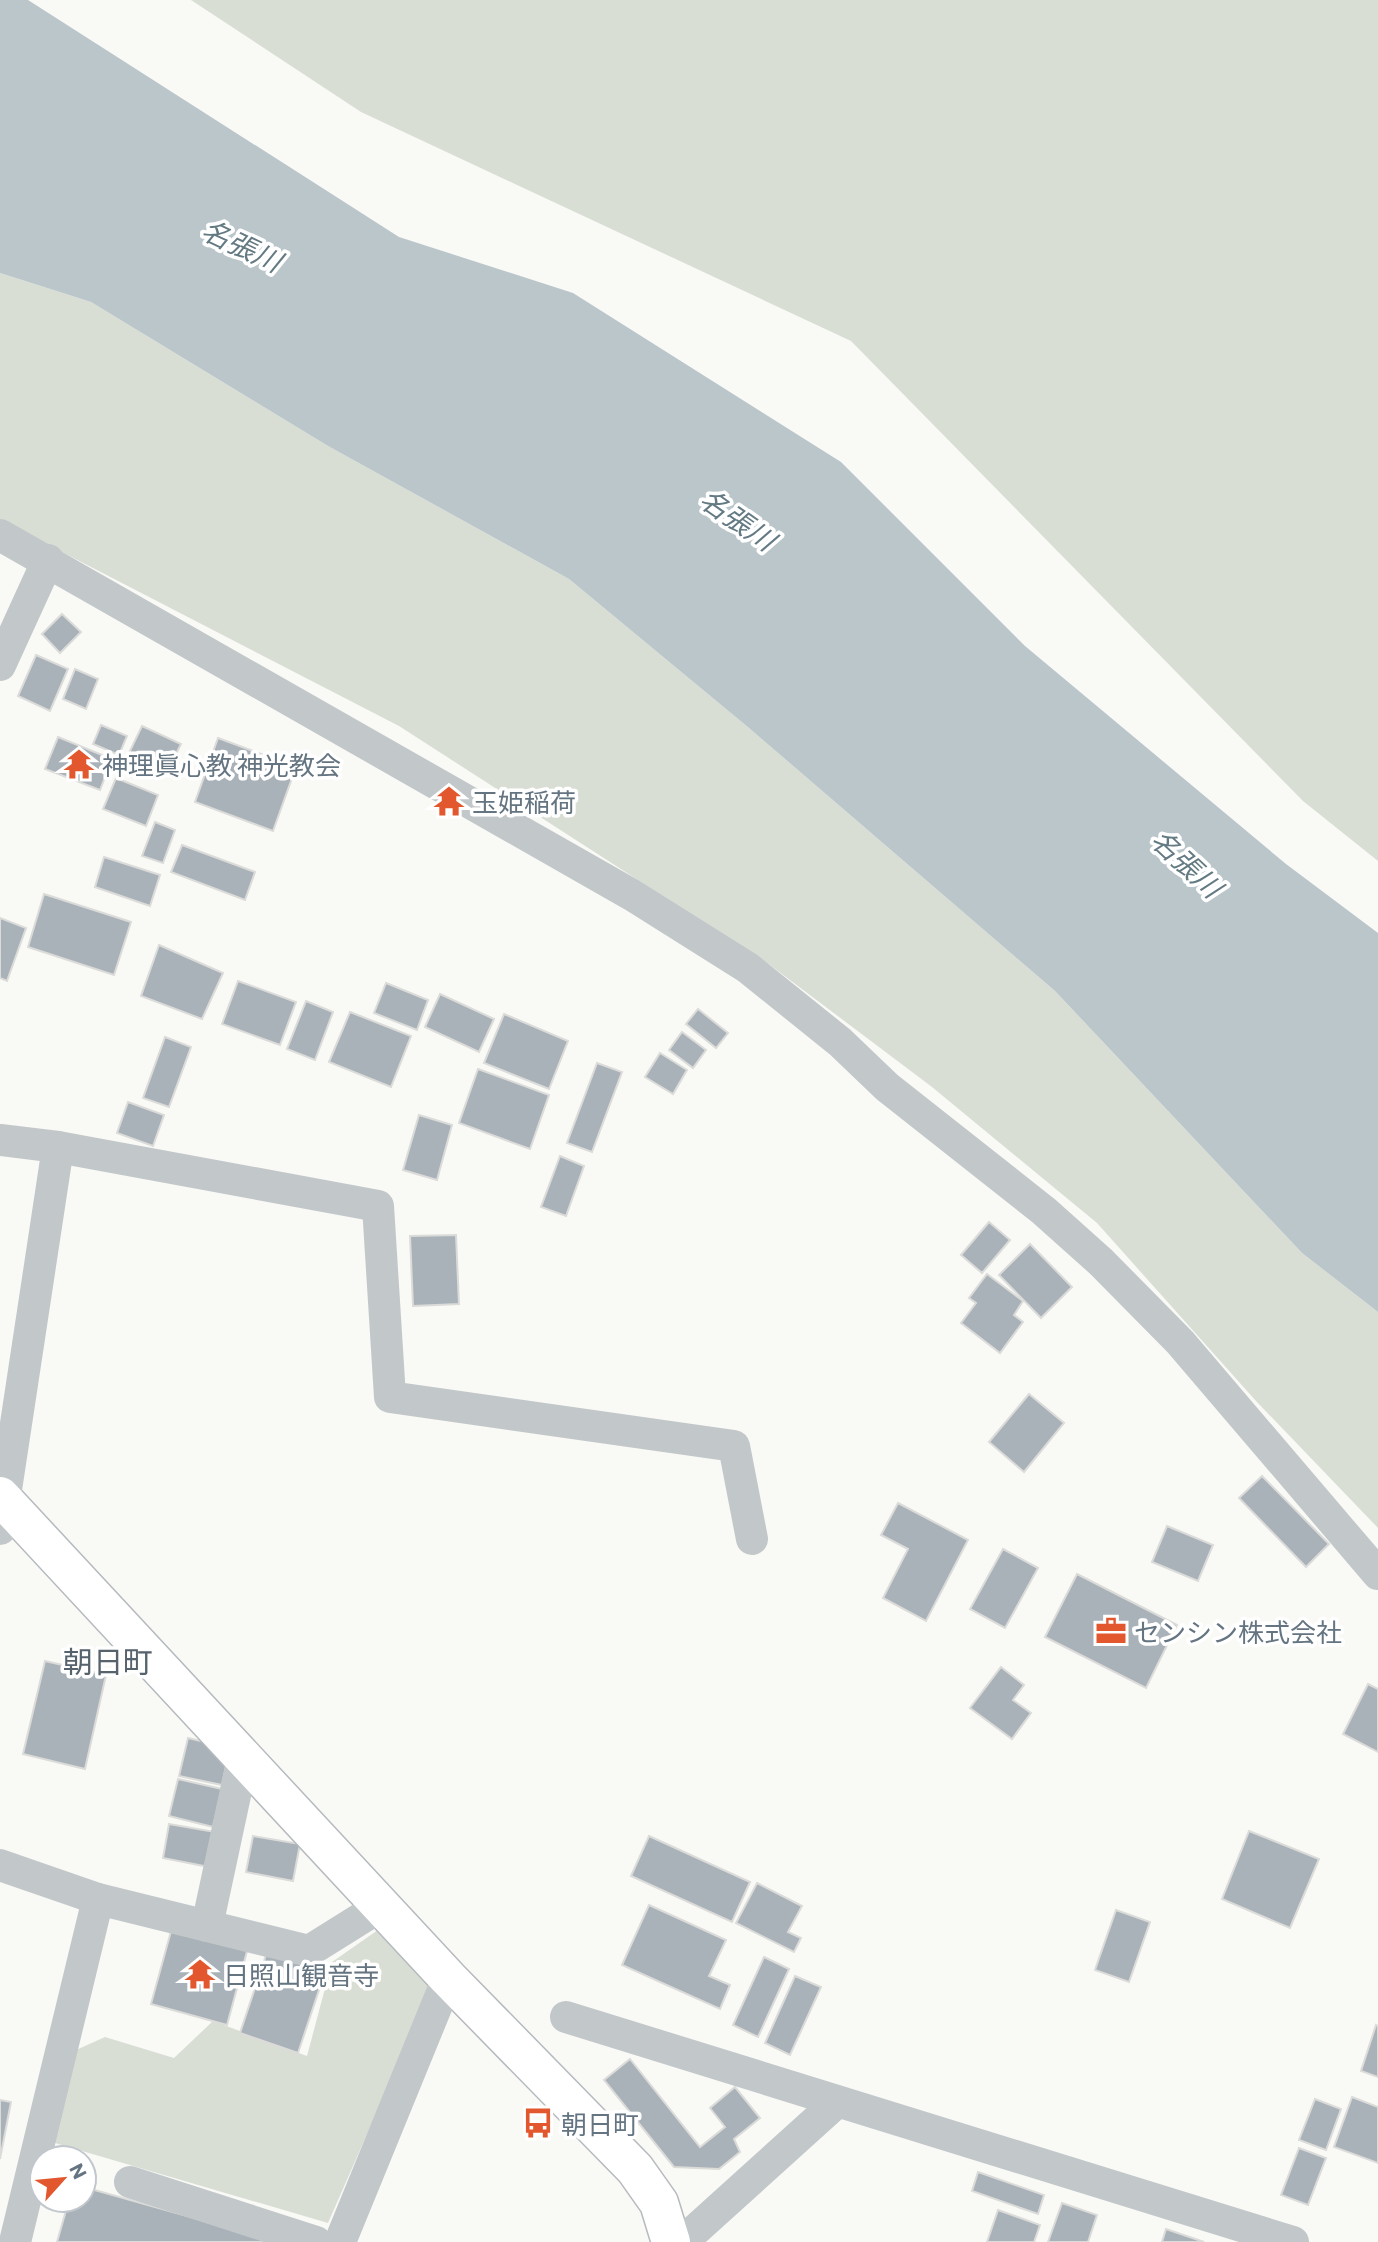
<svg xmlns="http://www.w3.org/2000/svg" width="1378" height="2242" viewBox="0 0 1378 2242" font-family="Commissioner,'Noto Sans JP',sans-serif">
  <rect width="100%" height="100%" fill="#f9f9f6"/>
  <g fill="#d9ded5">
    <polygon points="191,0 1378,0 1378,861 1303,801 851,341 361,112"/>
    <polygon points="0,273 91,302 328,446 569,579 749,728 1055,991 1302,1253 1378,1312 1378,1528 1256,1401 1097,1223 932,1087 770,965 399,726 0,520"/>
    <polygon points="388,1923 435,1979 328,2223 48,2141 76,2050 105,2037 174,2058 213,2021 307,2056 332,1962"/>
  </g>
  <polygon fill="#bbc6cb" points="0,0 28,0 399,237 573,293 841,462 1025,646 1286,864 1378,933 1378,1312 1302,1253 1055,991 749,728 569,579 328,446 91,302 0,273"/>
  <g fill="#a9b2b8" stroke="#dbdbd9" stroke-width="2">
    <polygon points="62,614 81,632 60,653 42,634"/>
    <polygon points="36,655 68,669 50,711 18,696"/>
    <polygon points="75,669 98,679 86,709 63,699"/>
    <polygon points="101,725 127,736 119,755 93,744"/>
    <polygon points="142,726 181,744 166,774 128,755"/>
    <polygon points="58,737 112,759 100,790 45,769"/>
    <polygon points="218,738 296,767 273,831 195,802"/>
    <polygon points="116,778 158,795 146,826 103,809"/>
    <polygon points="155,822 175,830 163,863 142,856"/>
    <polygon points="182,845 255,872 245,900 171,872"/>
    <polygon points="104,857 160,875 150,906 95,887"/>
    <polygon points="44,894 131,922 114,975 28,947"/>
    <polygon points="0,918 26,928 7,981 0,978"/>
    <polygon points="159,945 223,973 202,1019 141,996"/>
    <polygon points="238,981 296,1002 280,1045 222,1024"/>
    <polygon points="386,983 428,1000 417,1030 374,1013"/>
    <polygon points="440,994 494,1019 479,1052 425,1027"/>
    <polygon points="306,1001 333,1012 315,1060 287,1049"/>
    <polygon points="698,1009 728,1033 716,1048 686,1024"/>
    <polygon points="350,1012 411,1036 391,1087 329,1062"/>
    <polygon points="504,1014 568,1041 549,1089 484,1063"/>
    <polygon points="682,1032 706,1050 693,1068 669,1050"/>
    <polygon points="165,1037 191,1047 169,1107 143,1098"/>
    <polygon points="660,1053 687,1070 673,1094 645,1077"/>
    <polygon points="597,1063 622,1072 592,1152 567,1143"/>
    <polygon points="478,1069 549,1095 530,1149 459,1123"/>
    <polygon points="128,1102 164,1115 153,1146 117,1133"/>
    <polygon points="419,1115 452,1125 437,1180 403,1170"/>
    <polygon points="560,1156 584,1166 566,1216 541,1207"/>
    <polygon points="989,1222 1010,1240 982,1273 961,1255"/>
    <polygon points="456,1235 459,1304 413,1306 410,1236"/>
    <polygon points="1030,1244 1072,1287 1041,1318 999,1275"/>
    <polygon points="987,1274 1023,1301 1014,1315 1023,1322 1000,1353 961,1323 976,1303 969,1298"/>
    <polygon points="1029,1394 1064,1423 1024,1472 989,1442"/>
    <polygon points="1262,1476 1329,1544 1306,1567 1239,1498"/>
    <polygon points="898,1503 968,1540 926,1621 883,1598 908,1549 881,1535"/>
    <polygon points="1167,1526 1213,1545 1198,1581 1152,1562"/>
    <polygon points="1003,1549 1038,1568 1005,1628 970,1609"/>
    <polygon points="1077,1574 1177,1625 1146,1688 1045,1637"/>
    <polygon points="45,1661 106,1675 85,1769 23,1754"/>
    <polygon points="1001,1667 1024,1685 1013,1700 1031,1713 1012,1739 970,1708"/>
    <polygon points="1368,1684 1378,1689 1378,1752 1343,1734"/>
    <polygon points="188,1738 230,1748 222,1785 179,1776"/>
    <polygon points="178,1779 222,1789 213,1827 169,1816"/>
    <polygon points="169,1824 215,1832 209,1867 163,1858"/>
    <polygon points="1249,1831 1319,1859 1290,1928 1222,1899"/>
    <polygon points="253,1836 300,1844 293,1881 246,1872"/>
    <polygon points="649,1836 750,1882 732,1922 631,1876"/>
    <polygon points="757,1883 802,1906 788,1932 801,1938 794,1952 736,1923"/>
    <polygon points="649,1905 726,1940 709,1976 730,1985 720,2009 622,1965"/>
    <polygon points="1116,1910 1150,1922 1129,1982 1095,1970"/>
    <polygon points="173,1924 249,1944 227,2025 151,2004"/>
    <polygon points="268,1949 326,1969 298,2053 240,2033"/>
    <polygon points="764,1957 789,1969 758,2037 733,2025"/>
    <polygon points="795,1976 821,1987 790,2055 765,2043"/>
    <polygon points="1376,2025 1378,2026 1378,2077 1361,2071"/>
    <polygon points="630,2059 700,2147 725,2127 710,2108 735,2087 760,2118 734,2139 740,2152 719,2169 674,2167 604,2080"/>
    <polygon points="1352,2097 1378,2107 1378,2163 1334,2147"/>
    <polygon points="1315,2099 1341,2109 1326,2150 1299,2140"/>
    <polygon points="0,2100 11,2102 0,2159"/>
    <polygon points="1299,2148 1326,2158 1308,2205 1281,2195"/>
    <polygon points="978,2172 1044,2195 1038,2214 972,2191"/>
    <polygon points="84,2187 279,2242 57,2242 69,2200 84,2200"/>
    <polygon points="1062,2203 1097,2215 1088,2242 1048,2242"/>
    <polygon points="998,2210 1040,2225 1034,2242 987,2242"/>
    <polygon points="1166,2229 1204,2242 1162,2242"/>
  </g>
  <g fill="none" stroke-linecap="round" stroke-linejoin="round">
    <g stroke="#b5babf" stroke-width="41">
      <polyline id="secondary" points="0,1496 448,1978 635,2169 659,2203 671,2242"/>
    </g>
    <g stroke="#c2c7ca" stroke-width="32">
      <polyline points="0,535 632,895 748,968 840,1042 887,1087 1044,1211 1101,1262 1180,1342 1378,1574"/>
      <polyline points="0,665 48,560"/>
      <polyline points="0,1140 58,1147 378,1206 390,1397 734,1446 752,1539"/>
      <polyline points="0,1529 58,1147"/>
      <polyline points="0,1865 98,1899 309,1951 381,1906"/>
      <polyline points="207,1926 243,1758"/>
      <polyline points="566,2017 1293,2242"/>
      <polyline points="130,2182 316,2242"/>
      <polyline points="15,2242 98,1899"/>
      <polyline points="340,2242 448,1978"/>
      <polyline points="682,2242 837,2102"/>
    </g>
    <use href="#secondary" stroke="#fff" stroke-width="38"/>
  </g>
  <defs>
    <g id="temple-bare" transform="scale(2.415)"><path d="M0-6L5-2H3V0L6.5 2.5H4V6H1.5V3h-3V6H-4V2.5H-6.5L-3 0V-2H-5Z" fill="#e2572d" stroke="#fff" stroke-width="2.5" paint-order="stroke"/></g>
    <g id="office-bare" transform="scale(2.415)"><path d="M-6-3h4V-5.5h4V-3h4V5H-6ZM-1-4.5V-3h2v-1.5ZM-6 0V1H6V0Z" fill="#e2572d" stroke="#fff" stroke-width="2.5" paint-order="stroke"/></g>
    <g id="bus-bare" transform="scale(2.415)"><path d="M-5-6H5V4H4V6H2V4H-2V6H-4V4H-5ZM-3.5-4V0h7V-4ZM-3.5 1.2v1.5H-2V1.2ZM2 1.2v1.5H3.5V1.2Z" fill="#e2572d" stroke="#fff" stroke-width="2.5" paint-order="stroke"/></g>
  </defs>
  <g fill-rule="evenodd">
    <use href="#temple-bare" x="79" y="764"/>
    <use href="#temple-bare" x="449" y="801"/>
    <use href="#office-bare" x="1111" y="1631"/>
    <use href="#temple-bare" x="200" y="1974"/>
    <use href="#bus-bare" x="538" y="2123"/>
  </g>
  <g text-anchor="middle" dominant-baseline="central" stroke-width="7" stroke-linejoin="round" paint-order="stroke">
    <g font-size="26" fill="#647481" stroke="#fff" text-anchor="start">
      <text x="102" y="764">神理眞心教 神光教会</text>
      <text x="472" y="801">玉姫稲荷</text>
      <text x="1134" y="1631">センシン株式会社</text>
      <text x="223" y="1974">日照山観音寺</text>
      <text x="561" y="2123">朝日町</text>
    </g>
    <g font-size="28" font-style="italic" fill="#647a83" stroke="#fff">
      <text transform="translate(242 245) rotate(25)">名張川</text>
      <text transform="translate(738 519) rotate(35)">名張川</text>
      <text transform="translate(1187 863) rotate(43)">名張川</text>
    </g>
    <g font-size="30" fill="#56626c" stroke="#fff">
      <text x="108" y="1660">朝日町</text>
    </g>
  </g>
  <g transform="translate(63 2179) rotate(63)"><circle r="33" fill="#ffffff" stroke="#c1c7cd" stroke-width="2"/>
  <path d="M0-5L12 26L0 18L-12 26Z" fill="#e2572d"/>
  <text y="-10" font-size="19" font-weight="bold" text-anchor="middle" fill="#647481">N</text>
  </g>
</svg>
